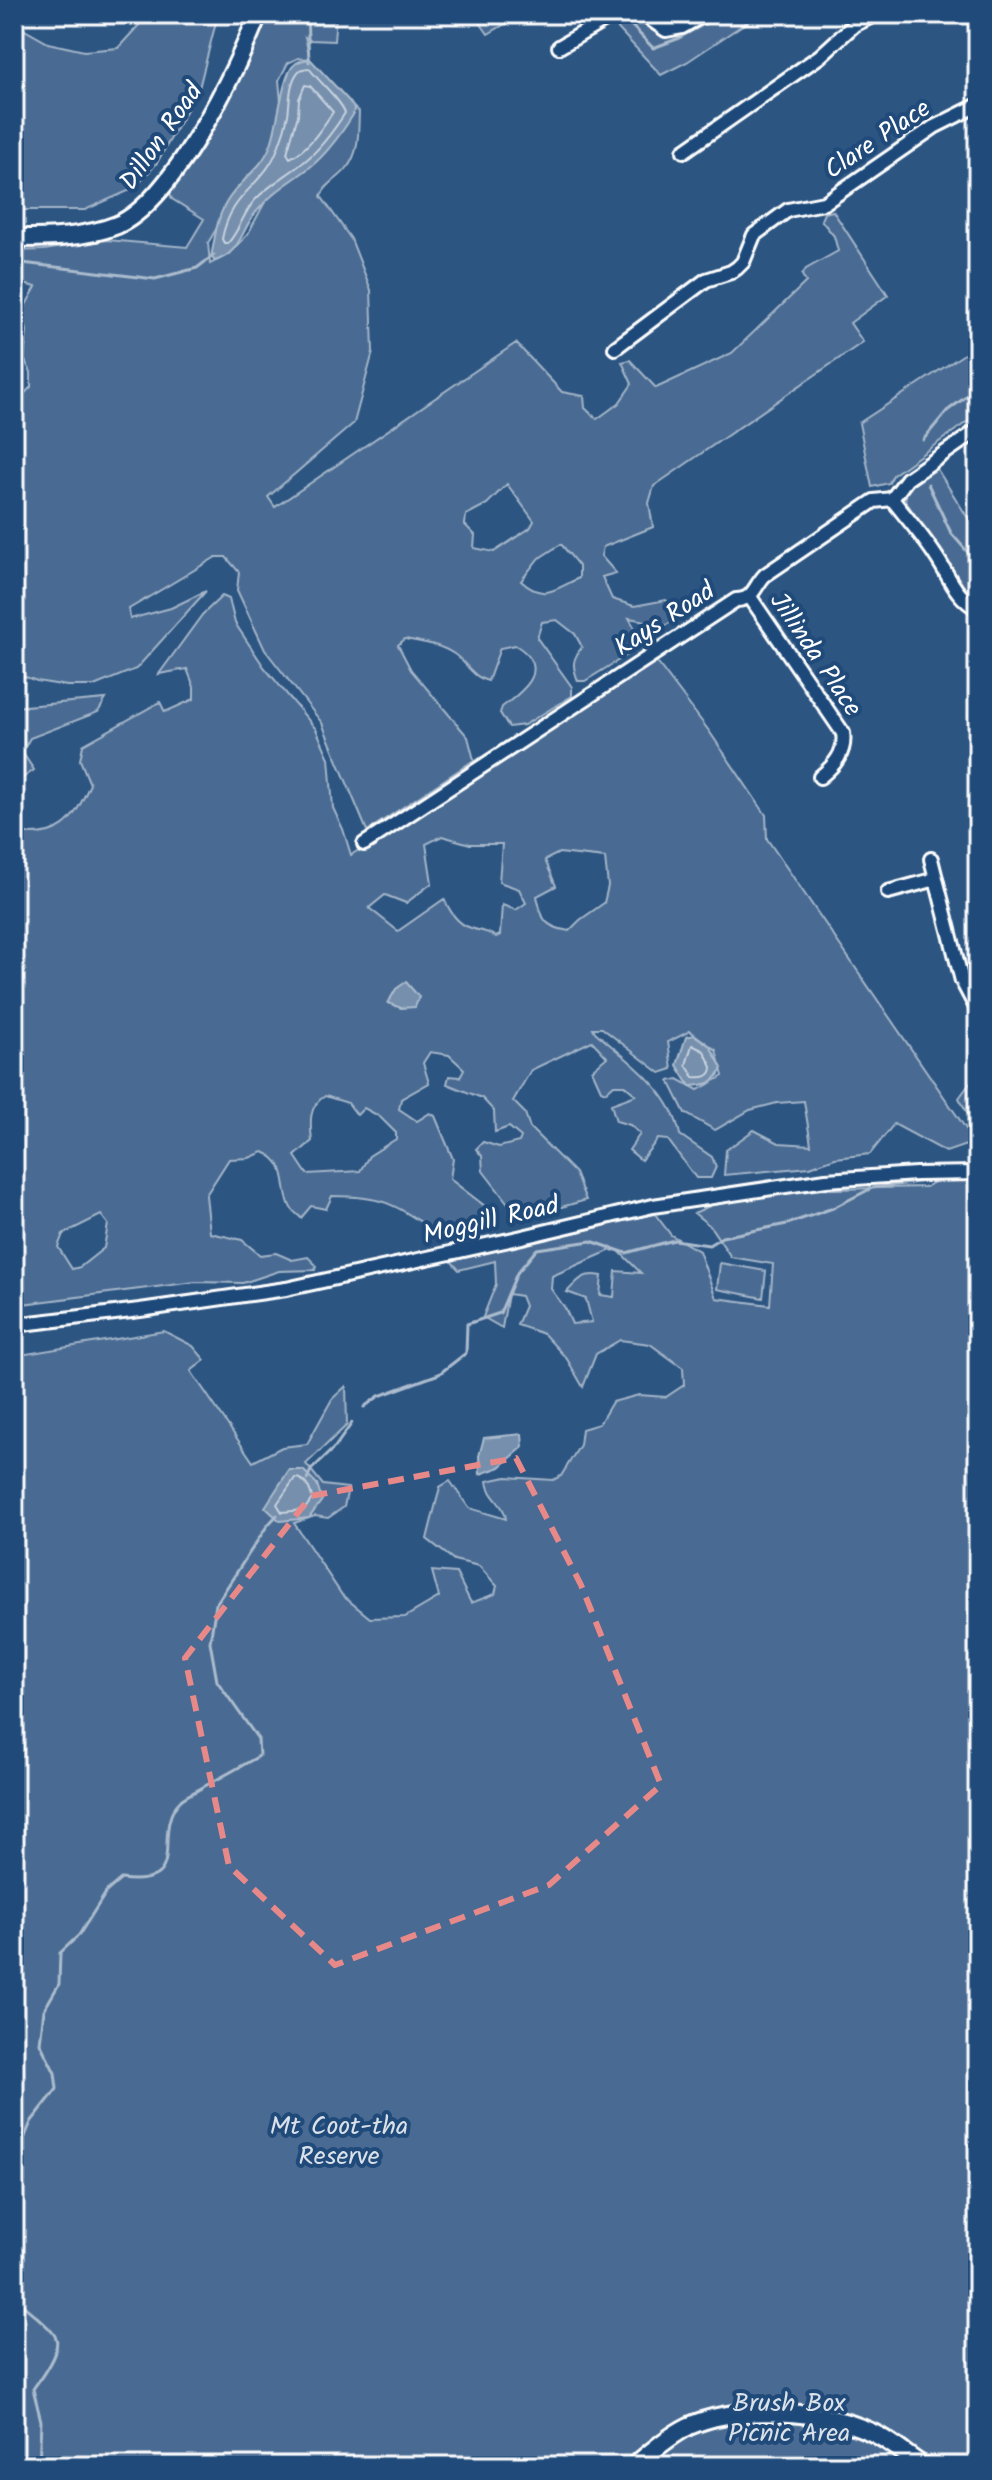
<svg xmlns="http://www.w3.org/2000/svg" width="992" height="2480" viewBox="0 0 992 2480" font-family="Kalam,sans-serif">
  <rect width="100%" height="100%" fill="#2c5582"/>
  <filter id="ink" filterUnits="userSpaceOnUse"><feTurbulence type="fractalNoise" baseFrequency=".0125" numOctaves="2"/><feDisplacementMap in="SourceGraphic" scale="16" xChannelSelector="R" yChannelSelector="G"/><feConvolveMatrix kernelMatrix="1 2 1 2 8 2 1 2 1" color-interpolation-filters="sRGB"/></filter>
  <g filter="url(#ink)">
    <g fill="#486b92" stroke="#a4b5c8" stroke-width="2" fill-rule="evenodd">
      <polygon points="149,14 215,14 216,22 199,88 157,163 135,188 85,210 14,210 14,24 48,43 84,51 118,48"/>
      <path d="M 267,14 L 336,14 L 334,41 L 310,40 L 305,37 L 310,59 L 298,58 L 288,63 L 279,80 L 281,102 L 271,154 L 246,178 L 208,243 L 210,264 L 230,254 L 248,234 L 274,185 L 346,110 L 353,107 L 359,112 C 358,132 360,151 347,168 C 339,179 326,183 321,196 L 351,239 L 371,290 L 373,352 L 354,423 L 268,497 L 275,507 L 516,343 L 562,392 L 584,396 L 585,408 L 597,419 L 619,403 L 632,384 L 622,362 L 630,360 L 656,388 L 732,353 L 806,282 L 802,275 L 806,269 L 838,251 L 834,236 L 821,220 L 824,213 L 833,211 L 888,295 L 850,323 L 863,342 L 654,486 L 649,503 L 653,527 L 603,547 L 601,556 L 616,573 L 602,577 L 612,599 L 634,606 L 666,600 L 682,613 L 677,619 L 657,630 L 645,621 L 629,618 L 641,639 L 640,647 L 585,681 L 578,681 C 572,665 572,660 582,647 L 575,634 L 557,620 L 542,622 L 537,638 L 572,687 L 572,696 L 524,725 L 509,727 L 500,713 L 502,707 C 525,690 553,668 515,645 L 500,648 L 488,681 C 473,678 466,662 454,654 C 439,644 421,642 405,639 L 398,645 L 411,670 L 468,737 L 474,760 L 367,831 L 322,723 L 265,650 L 237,590 L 239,572 L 226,557 L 216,557 L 129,609 L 130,619 L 171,608 L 206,591 L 136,669 L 94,686 L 67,686 L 37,681 L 23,676 L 14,682 L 14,396 L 23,395 L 31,387 L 31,372 L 24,359 L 27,331 L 22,312 L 36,287 L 14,282 L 14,251 L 44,250 L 107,240 L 187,247 L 204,219 L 172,199 L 170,193 L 238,79 ZM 507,484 L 534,521 L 530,528 L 494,552 L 474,548 L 475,535 L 465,525 L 466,515 L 487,504 ZM 561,544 L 579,566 L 579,578 C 555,589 544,602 521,581 L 538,559 Z"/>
      <polygon points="474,14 522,14 488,34"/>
      <polygon points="626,14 639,15 669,33 710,14 759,14 687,62 661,75 611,21"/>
      <polygon points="978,345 978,414 893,475 889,483 872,487 859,423"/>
      <polygon points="937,469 978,534 978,604 956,582 946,562 905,500 908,488"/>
      <path d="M 222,596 L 229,599 L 235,623 L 264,667 L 316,729 L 329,758 L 333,808 L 343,829 L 351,855 L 653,657 L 709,731 L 766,815 L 767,839 L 975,1142 L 946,1152 L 894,1124 L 870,1154 L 835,1158 L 810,1167 L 724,1175 L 726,1150 L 754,1130 L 779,1143 L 811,1145 L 804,1101 L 777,1103 L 750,1110 L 715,1130 L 685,1113 L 669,1081 L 678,1079 L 698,1090 L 723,1076 L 716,1050 L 690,1031 L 668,1042 L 672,1069 L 660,1073 L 602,1028 L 593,1028 L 595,1032 C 627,1060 672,1090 680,1135 L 712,1157 L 716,1167 L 711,1178 L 696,1178 L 668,1140 L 658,1139 L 641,1160 L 629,1150 L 640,1134 L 630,1125 L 616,1121 L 611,1104 L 636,1095 L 624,1085 L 614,1085 L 606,1092 L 601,1090 L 592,1070 L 607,1057 L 592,1041 L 531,1070 L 513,1101 L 525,1113 L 530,1128 L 575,1173 L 586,1200 L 551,1210 L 526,1211 L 510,1206 L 483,1171 L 482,1156 L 476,1149 L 483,1142 L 499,1147 L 519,1142 L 521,1137 L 509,1127 L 495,1132 L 494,1111 L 482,1098 L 447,1084 L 449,1076 L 460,1077 L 464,1069 L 449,1055 L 430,1052 L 423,1063 L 429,1083 L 401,1099 L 399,1109 L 417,1121 L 430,1113 L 435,1116 L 453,1159 L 450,1179 L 490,1210 L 498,1223 L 436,1232 C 394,1204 384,1196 332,1196 L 326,1209 L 311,1206 L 301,1218 C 298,1215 294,1212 291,1208 C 280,1188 291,1163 263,1152 L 249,1158 L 229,1159 L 206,1195 L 210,1233 L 242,1240 L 260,1255 L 276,1253 L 292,1260 L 308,1257 L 316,1265 L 315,1270 L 279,1271 L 243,1283 L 195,1282 L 14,1305 L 14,833 C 60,839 73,823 90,784 L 80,760 L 83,745 L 160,702 L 165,712 L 194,699 L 194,687 L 187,669 L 159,674 L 202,615 ZM 442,836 L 470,844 L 502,844 L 499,882 L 519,889 L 526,903 L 516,910 L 502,905 L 500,935 L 496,937 C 483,929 482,932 471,928 C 457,924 450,911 444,899 L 398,931 L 369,908 L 385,895 L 406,903 L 432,883 L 426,844 ZM 559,853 L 605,858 L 608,886 L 604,903 L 580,920 L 569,931 C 544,927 542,920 537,896 L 556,886 L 545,860 ZM 325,1096 L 348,1103 L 357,1115 L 364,1108 L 379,1116 L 396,1133 L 396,1139 L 369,1156 L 360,1171 L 307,1174 L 295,1156 L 312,1141 C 310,1123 308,1106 325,1096 ZM 101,1215 L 108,1224 L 104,1248 L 80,1267 L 72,1269 L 58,1247 L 63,1234 Z"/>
      <polygon points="106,699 98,712 30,738 22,752 34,770 14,784 14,707"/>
      <polygon points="978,1072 978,1132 959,1098"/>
      <path d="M 941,1178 L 975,1179 L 978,1185 L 978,2466 L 14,2466 L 14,1356 L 164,1331 L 193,1346 L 205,1360 L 191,1371 L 253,1462 L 282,1447 L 307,1444 L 332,1399 L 346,1386 L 347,1425 L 306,1464 L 323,1485 L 348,1488 L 344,1507 L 328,1518 L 315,1516 L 294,1523 L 342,1595 L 370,1618 L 405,1617 L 439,1597 L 432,1571 L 456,1573 L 471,1603 L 495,1594 L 497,1586 L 479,1566 L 454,1560 L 427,1539 L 440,1487 L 450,1481 L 469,1508 L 506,1519 C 505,1504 488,1497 487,1481 L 506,1477 L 553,1480 L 561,1476 L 580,1445 L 582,1429 L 599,1424 L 612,1402 L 639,1395 L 666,1397 L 684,1385 L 683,1368 L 650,1344 L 620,1340 L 596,1354 L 583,1387 L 567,1359 L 544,1334 L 517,1325 L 525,1306 L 521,1296 L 508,1294 L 502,1328 L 483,1317 L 496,1284 L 495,1261 L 459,1270 L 451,1261 L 655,1214 L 671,1235 L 699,1251 L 716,1298 L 770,1305 L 773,1264 L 731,1257 L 710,1226 L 694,1213 L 734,1195 L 787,1190 L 926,1187 ZM 618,1250 L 641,1273 L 616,1271 L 614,1297 L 600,1295 L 602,1276 C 584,1272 579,1279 567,1292 L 586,1299 L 592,1322 L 572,1324 L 565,1308 L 551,1289 L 552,1276 L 609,1251 Z"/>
      <polygon points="720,1263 766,1271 763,1298 717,1289"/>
    </g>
    <g fill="#748fad" stroke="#acbcce" stroke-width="2">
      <path d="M 310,59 L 349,101 L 354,108 L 353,115 C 341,134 326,155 309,168 C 291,182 272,192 257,211 C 241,229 242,252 215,261 L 211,257 C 215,239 216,220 226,203 C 239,180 262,170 271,144 C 278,125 282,78 293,66 C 297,61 303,60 310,59 Z"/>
      <polygon points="406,982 419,997 415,1007 401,1008 388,1003 396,989"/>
      <path d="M 694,1035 L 710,1046 L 722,1068 C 715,1084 707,1085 690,1086 L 677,1065 L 686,1037 Z"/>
      <polygon points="522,1434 523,1447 500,1467 480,1474 479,1456 484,1438"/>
      <polygon points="289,1470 303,1470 317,1484 322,1500 309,1518 280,1521 265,1507"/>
    </g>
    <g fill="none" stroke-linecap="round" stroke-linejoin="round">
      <g stroke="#c7d2de" stroke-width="2">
        <path d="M 309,68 C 318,81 342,101 345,113 C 334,130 320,149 305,161 C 288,175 270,184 255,200 C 243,213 240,230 228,243 L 224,243 L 222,239 C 231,190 266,186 279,145 C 283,135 286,125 288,115 C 290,102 289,83 298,72 C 301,68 304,69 309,68 Z"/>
        <path d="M 305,85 L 310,86 L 333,112 C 322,128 308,150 290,158 L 287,153 L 298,115 L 299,99 Z"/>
        <path d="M 692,1045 L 704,1051 L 712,1067 C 712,1077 703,1078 694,1077 L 686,1065 Z"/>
        <path d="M 295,1478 C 305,1478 311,1490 312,1499 L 304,1510 L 282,1512 L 277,1504 Z"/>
      </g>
      <g stroke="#acbcce" stroke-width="3">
        <polyline points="307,14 309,62"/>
        <polyline points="631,25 653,48 677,39 723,14"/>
        <polyline points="14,262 155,279 197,268 214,255"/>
        <polyline points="923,440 947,411 978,388"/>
        <polyline points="928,484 951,533 978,564"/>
        <polyline points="974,1168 978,1141"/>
        <polyline points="364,1407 379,1396 439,1374 466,1353 467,1324 500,1313 517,1273 537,1249 591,1241 626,1253 674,1240 709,1245 722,1237 787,1224 833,1208 872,1188 934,1180"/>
        <polyline points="307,1479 311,1470 335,1447 352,1423"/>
        <path d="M 14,2200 L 24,2182 L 24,2139 L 31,2122 L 57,2089 L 55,2073 L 40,2043 L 44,2010 L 59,1984 L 60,1953 L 79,1935 L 107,1891 L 121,1879 C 195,1888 148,1831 181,1800 C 187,1795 197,1791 203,1787 C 222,1777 240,1767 259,1756 L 258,1739 L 217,1681 L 210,1642 L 216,1604 L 267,1526 L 277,1515"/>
        <path d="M 14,2298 C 24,2307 52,2327 56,2338 C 61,2351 41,2378 33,2389 L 41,2421 L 39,2466"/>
      </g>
      <g stroke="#fff" stroke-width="18">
        <g id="minor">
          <polyline points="643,14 666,30 682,27 705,14"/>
          <polyline points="559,47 615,14"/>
          <polyline points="684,151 820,56 854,25 876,14"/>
          <polyline points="615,348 706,280 731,272 737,268 743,262 754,235 788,210 824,203 934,127 978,105"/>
          <path d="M 892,499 C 906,517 922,535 935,555 C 949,575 955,597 978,609"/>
          <path d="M 750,597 L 843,733 C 846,752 835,765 820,777"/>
          <path d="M 364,844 L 736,600 C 754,600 754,586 765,575 L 874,501 L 892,499 L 907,479 L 978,430"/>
          <polyline points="931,859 962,981 978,1011"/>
          <polyline points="888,892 936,879"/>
          <polyline points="14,1325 140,1310 286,1289 518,1238 653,1206 826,1180 916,1174 978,1173"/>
        </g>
      </g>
      <g stroke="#fff" stroke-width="22">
        <g id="major">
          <path d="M 14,238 C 48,238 85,238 117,225 C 173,201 237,70 258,14"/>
          <path d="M 634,2466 C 651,2452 669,2436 689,2426 C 737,2404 823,2410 871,2432 C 889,2440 906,2455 923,2466"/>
        </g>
      </g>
      <use href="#minor" stroke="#1f4a7a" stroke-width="12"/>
      <use href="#major" stroke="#1f4a7a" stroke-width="16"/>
    </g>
  </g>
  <path fill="none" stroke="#e88989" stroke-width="6" stroke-dasharray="16 10" stroke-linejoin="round" d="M 516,1458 L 581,1585 L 661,1785 L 549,1885 L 335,1965 L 229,1866 L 185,1658 L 311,1496 Z"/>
  <g text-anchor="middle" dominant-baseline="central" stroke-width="8" stroke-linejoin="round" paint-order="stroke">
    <g font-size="26" fill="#fff" stroke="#1f4a7a">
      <text transform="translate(162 137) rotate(-55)">Dillon Road</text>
      <text transform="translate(878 140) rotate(-34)">Clare Place</text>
      <text transform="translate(665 620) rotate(-33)">Kays Road</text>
      <text transform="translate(815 655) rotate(56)">Jillinda Place</text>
      <text transform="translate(491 1221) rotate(-13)">Moggill Road</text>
    </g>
    <g font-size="26" fill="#dae1e9" stroke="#1f4a7a">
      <text x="339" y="2127">Mt Coot-tha<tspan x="339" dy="30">Reserve</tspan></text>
      <text x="789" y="2404">Brush Box<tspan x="789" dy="30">Picnic Area</tspan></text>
    </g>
  </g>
  <rect width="992" height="2480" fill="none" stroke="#1f4a7a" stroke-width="48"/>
  <rect x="24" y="24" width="944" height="2432" fill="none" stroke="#fff" stroke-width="3" filter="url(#ink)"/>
</svg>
